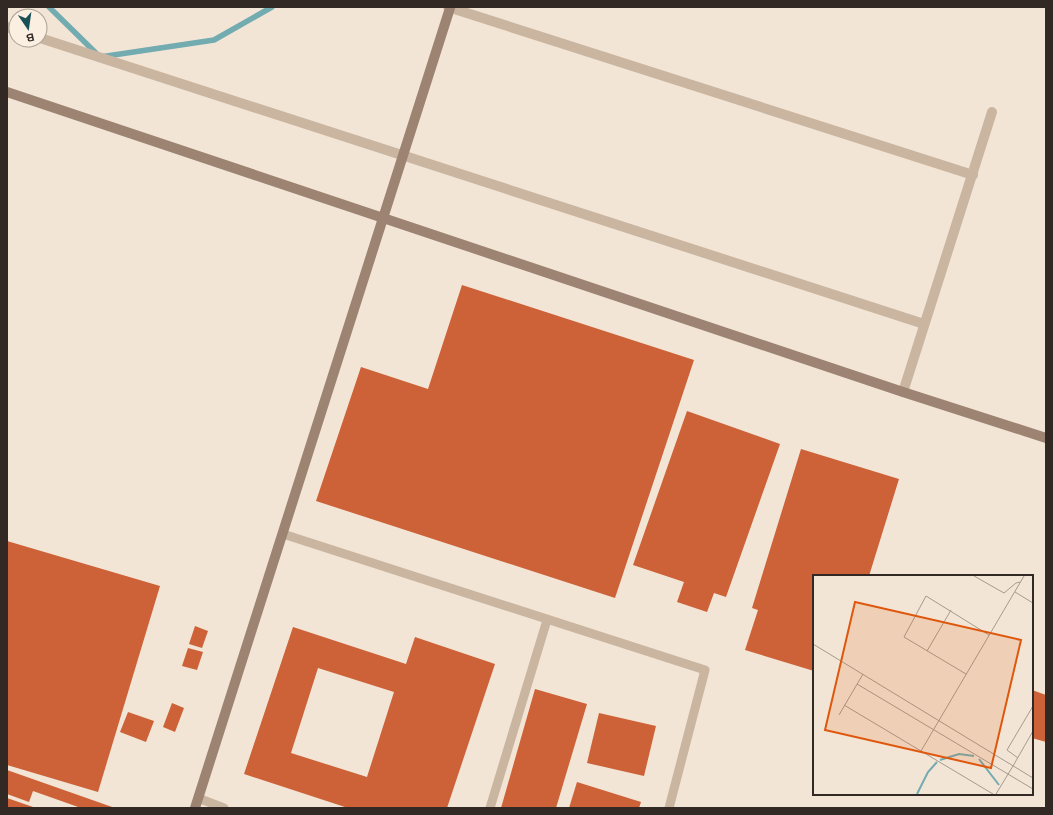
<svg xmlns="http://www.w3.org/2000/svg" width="1053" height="815" viewBox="0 0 1053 815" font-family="Helvetica,sans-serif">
  <rect width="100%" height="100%" fill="#f2e5d5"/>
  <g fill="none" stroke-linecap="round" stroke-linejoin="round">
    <polyline stroke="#72abb0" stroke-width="5.5" points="49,7 100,57 214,40 272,7"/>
  </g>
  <g fill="#cd6138" fill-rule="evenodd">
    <polygon points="462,285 694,360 615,598 316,501 361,367 428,389"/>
    <polygon points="687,411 780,444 726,597 714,593 707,612 677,602 684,582 633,565"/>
    <polygon points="801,449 899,479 869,576 814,576 814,671 745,650 758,610 752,608"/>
    <polygon points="7,541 160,586 98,792 7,765"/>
    <polygon points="195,626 208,631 202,648 189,644"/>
    <path d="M 293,627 L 406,664 L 415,637 L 495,664 L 447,808 L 348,808 L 244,774 ZM 318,668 L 394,692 L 367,777 L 291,753 Z"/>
    <polygon points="188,648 203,652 197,670 182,666"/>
    <polygon points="535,689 587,704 556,808 501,808"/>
    <polygon points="1032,690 1046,695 1046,742 1032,738"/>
    <polygon points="172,703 184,708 175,732 163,727"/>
    <polygon points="128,712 154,721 146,742 120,732"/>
    <polygon points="599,713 656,726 644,776 587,763"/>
    <polygon points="7,770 115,808 81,808 33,791 29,802 7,794"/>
    <polygon points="577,782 641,802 639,808 569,808"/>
    <polygon points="7,798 36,808 7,808"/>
  </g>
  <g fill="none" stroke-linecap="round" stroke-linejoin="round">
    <g stroke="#cab5a1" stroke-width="9">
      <polyline points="283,534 705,670 669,808"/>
      <polyline points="198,798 224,808"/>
      <polyline points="490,808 547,620"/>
    </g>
    <g stroke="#cab5a1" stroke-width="10">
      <polyline points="448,7 973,175"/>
      <polyline points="7,27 16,30"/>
      <polyline points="40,38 924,324"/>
      <polyline points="903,392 992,112"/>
    </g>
    <g stroke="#9d8372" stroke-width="10">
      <polyline points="7,92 903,392 1046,438"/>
      <polyline points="195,808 450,8"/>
    </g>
  </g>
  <g transform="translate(813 575)">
    <rect width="220" height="220" fill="#f2e5d5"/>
    <path fill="none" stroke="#72abb0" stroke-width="2" d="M 166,184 L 186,210M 127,185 L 146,179 L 161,181M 104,219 L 115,197 L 124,187"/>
    <path fill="none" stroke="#a69a8e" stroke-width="1" d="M 161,1 L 191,18 L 203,8 L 207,7M 202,17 L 220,28M 0,69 L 220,203M 114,76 L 138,35M 153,99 L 91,62 L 113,21 L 176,60M 44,109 L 220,214M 31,130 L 180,219M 26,140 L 50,99M 108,176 L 211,1M 205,183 L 194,175 L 220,131M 200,191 L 220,156M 183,219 L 200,191"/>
    <path fill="#df570d" fill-opacity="0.15" stroke="#df570d" stroke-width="2" d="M 42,27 L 208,65 L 178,193 L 12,155 Z"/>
    <rect width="220" height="220" fill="none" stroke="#332924" stroke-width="2"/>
  </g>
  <rect width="1053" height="815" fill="none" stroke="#332924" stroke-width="16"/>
  <g transform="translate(28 28) rotate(167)"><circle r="19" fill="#faefe1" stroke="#aaa095"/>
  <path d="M0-3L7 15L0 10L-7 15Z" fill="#185056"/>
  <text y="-6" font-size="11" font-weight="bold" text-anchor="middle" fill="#332924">B</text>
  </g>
</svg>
